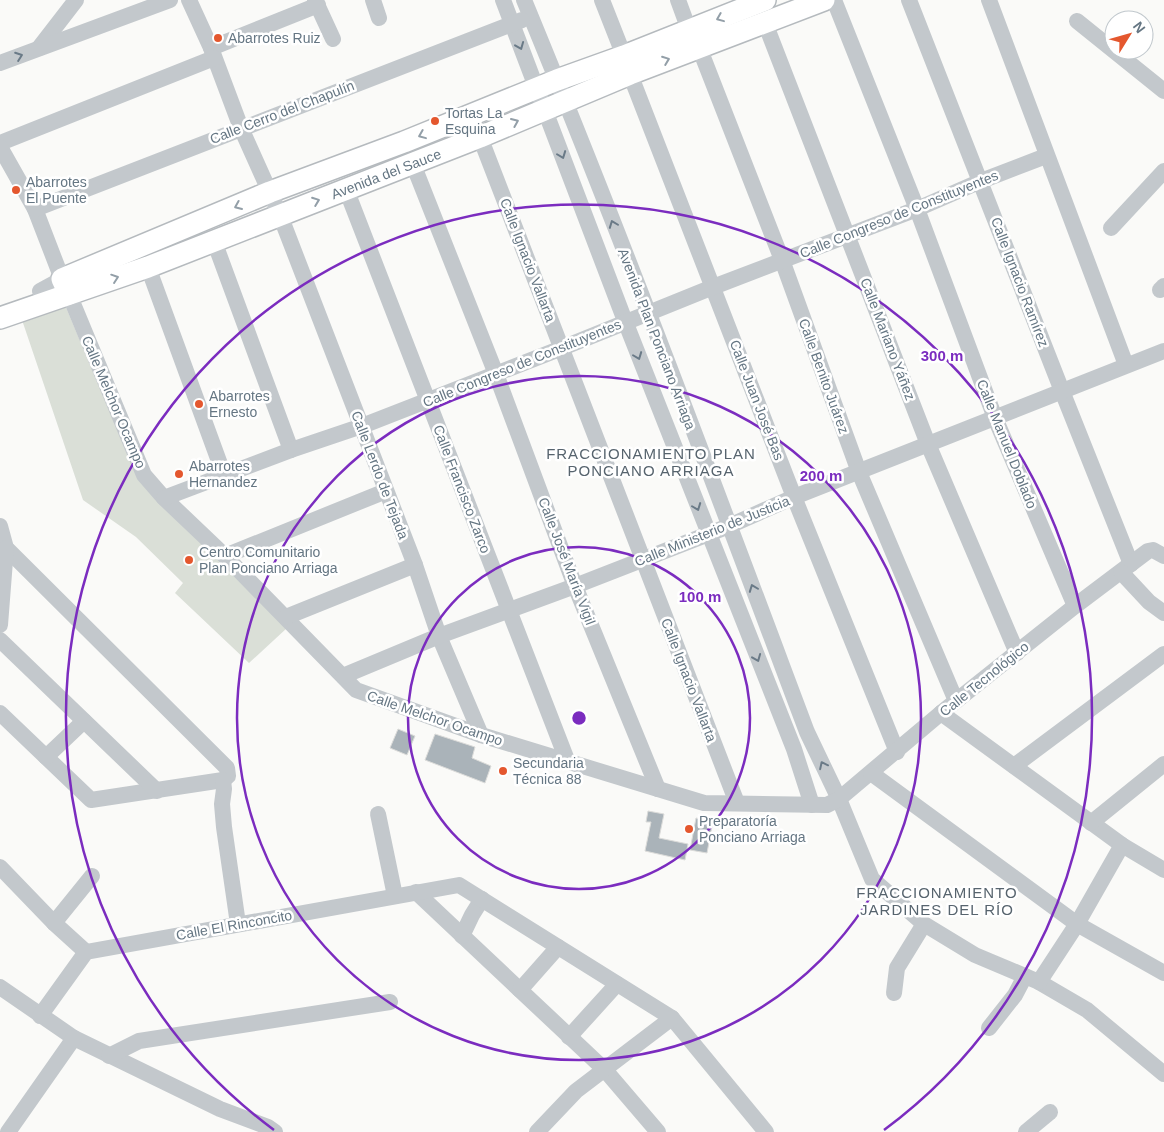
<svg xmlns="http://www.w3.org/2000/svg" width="1164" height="1132" viewBox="0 0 1164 1132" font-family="Arial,sans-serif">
  <rect width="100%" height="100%" fill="#fafaf8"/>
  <polygon fill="#dadfd7" points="65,305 138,479 287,628 249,663 175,593 183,583 136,537 83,500 22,320"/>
  <g fill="#aab3b9" stroke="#dcdcda">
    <polygon points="398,729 415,736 407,755 390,748"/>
    <polygon points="435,734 475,747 472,758 491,766 485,783 425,760"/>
    <polygon points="648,811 664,814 659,838 688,844 685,860 645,851 651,822 646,822"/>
    <polygon points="696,818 713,821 707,853 690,850"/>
  </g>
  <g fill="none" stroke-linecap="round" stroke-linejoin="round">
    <g stroke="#b5babe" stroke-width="24">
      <g id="major">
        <polyline points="69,294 62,279 270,192 404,142 557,80 624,56 765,0"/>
        <polyline points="0,318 148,267 480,137 630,74 824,0"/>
      </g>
    </g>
    <g stroke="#c3c8cc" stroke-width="16">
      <polyline points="189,0 211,48 241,128 280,215 415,565 439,636 481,735"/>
      <polyline points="315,0 333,39"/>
      <polyline points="373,0 379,18"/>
      <polyline points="503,0 625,321 794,749 812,805"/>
      <path d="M 524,0 C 624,242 715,487 807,732 L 839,799 L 872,879 L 924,924 L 975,955 L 1039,982 L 1087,1010 L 1164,1074"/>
      <polyline points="602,0 624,56"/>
      <polyline points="678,0 689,30"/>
      <polyline points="834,0 917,209 995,418 1075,606"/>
      <polyline points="909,0 1062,391 1131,564"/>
      <polyline points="989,0 1126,365"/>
      <polyline points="1077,21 1164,91"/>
      <polyline points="765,23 928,444 1017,653"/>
      <polyline points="699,47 782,260 859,472 956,701"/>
      <polyline points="39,48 76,0"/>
      <polyline points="211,48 318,5"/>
      <polyline points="0,63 170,0"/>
      <polyline points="630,74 794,497 897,752"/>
      <polyline points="480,137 737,803"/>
      <polyline points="0,143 214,58"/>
      <polyline points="0,147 35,209 62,279 40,291"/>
      <polyline points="413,164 496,374 575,586 658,789"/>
      <polyline points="346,189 567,760"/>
      <polyline points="35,209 522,20"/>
      <polyline points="1111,228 1164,171"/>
      <polyline points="214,241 291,450"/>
      <polyline points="148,267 224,475"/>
      <polyline points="1160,290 1164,286"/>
      <polyline points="69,294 144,475 164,498 225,556 356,690 481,735 704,803 827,805 839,799 941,713 1075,606 1148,551 1153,550 1164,556"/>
      <polyline points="164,498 291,450 362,426 562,348 713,287 917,209 981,181 1046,156"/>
      <polyline points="0,526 6,548 227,768 228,776 223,780 91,800 0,713"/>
      <polyline points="225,556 386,491"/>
      <polyline points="1121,572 1149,602 1164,613"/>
      <polyline points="286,617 415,565"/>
      <polyline points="0,625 6,548"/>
      <polyline points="0,640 157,791"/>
      <polyline points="343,676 439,636 575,586 729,526 794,497 1164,351"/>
      <polyline points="941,713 1122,845 1164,870"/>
      <polyline points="46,757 84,721"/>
      <polyline points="1014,766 1164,654"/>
      <polyline points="871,773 1077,924 1164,973"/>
      <polyline points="223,780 224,789 222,804 224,827 238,924"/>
      <polyline points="378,814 395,896"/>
      <polyline points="1091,823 1164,764"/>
      <polyline points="0,867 54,923 86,952"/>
      <polyline points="416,892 605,1070 658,1132"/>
      <polyline points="54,923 92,876"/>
      <polyline points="462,936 472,915 482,899"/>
      <polyline points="1039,982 1077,924 1122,845"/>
      <polyline points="0,987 74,1038 220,1109 268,1127 275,1132"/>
      <polyline points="520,990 558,947"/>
      <polyline points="894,993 897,968 924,924"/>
      <polyline points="40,1016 86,952 459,885 672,1018 766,1132"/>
      <polyline points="989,1028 1015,995 1025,976"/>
      <polyline points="569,1037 617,984"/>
      <polyline points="109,1056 139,1041 390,1002"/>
      <polyline points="8,1132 74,1038"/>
      <polyline points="537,1132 576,1091 672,1018"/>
      <polyline points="1026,1132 1050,1112"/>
    </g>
    <use href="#major" stroke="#fff" stroke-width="21"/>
  </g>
  <defs><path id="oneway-chevron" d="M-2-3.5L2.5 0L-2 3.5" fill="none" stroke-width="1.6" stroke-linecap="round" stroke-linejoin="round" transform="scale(1.25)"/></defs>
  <g stroke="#939fa8">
    <use href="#oneway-chevron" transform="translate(720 18) rotate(158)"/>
    <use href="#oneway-chevron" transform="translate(666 60) rotate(-21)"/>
    <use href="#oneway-chevron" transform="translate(515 122) rotate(-23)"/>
    <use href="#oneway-chevron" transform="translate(422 135) rotate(158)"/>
    <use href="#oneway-chevron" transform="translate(316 201) rotate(-21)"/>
    <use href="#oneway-chevron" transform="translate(238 206) rotate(157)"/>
    <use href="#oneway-chevron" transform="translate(115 278) rotate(-19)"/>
  </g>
  <g stroke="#6a7a87">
    <use href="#oneway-chevron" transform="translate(520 46) rotate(68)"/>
    <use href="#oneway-chevron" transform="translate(19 56) rotate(-20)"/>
    <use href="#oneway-chevron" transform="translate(562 155) rotate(69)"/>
    <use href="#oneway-chevron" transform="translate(613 224) rotate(-111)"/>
    <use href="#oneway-chevron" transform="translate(638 356) rotate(69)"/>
    <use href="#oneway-chevron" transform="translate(697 507) rotate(69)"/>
    <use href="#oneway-chevron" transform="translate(753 588) rotate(-111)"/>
    <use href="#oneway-chevron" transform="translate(757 658) rotate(68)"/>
    <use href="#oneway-chevron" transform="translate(823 765) rotate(-116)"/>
  </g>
  <g fill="none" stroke="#7b2cbf" stroke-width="2.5">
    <circle cx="579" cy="718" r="171"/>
    <circle cx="579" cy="718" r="342"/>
    <path d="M274 1130A513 513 0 1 1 884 1130"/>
  </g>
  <g fill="#e4572e" stroke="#fff" stroke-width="2">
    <circle cx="218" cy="38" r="5"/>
    <circle cx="435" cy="121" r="5"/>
    <circle cx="16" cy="190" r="5"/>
    <circle cx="199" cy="404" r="5"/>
    <circle cx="179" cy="474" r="5"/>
    <circle cx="189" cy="560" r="5"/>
    <circle cx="503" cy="771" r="5"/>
    <circle cx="689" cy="829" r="5"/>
  </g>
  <g text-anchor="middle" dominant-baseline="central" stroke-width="5" stroke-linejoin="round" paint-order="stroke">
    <g font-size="14" fill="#657683" stroke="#fff" text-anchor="start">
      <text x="228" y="38">Abarrotes Ruiz</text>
      <text x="445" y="113">Tortas La<tspan x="445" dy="16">Esquina</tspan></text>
      <text x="26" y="182">Abarrotes<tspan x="26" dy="16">El Puente</tspan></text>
      <text x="209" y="396">Abarrotes<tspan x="209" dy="16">Ernesto</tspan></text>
      <text x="189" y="466">Abarrotes<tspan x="189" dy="16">Hernandez</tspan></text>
      <text x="199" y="552">Centro Comunitario<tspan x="199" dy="16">Plan Ponciano Arriaga</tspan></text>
      <text x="513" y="763">Secundaria<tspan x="513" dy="16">Técnica 88</tspan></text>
      <text x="699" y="821">Preparatoría<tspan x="699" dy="16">Ponciano Arriaga</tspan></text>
    </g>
    <g font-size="14" fill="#657683" stroke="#fff">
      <text transform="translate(282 112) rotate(-21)">Calle Cerro del Chapulín</text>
      <text transform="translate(386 174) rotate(-21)">Avenida del Sauce</text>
      <text transform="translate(899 214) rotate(-22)">Calle Congreso de Constituyentes</text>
      <text transform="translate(528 260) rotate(69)">Calle Ignacio Vallarta</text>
      <text transform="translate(1020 282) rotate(69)">Calle Ignacio Ramírez</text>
      <text transform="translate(657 339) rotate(69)">Avenida Plan Ponciano Arriaga</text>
      <text transform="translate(888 339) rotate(69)">Calle Mariano Yáñez</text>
      <text transform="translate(522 363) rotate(-22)">Calle Congreso de Constituyentes</text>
      <text transform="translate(824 376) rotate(70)">Calle Benito Juárez</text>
      <text transform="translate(757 400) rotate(69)">Calle Juan José Bas</text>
      <text transform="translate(114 402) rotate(67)">Calle Melchor Ocampo</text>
      <text transform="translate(1007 444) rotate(68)">Calle Manuel Doblado</text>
      <text transform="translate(380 475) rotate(69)">Calle Lerdo de Tejada</text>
      <text transform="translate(462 489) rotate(69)">Calle Francisco Zarco</text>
      <text transform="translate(712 531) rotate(-22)">Calle Ministerio de Justicia</text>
      <text transform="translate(567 561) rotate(69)">Calle José María Vigil</text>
      <text transform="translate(984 679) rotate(-39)">Calle Tecnológico</text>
      <text transform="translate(689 680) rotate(69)">Calle Ignacio Vallarta</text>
      <text transform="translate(435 718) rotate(19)">Calle Melchor Ocampo</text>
      <text transform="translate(234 925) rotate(-10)">Calle El Rinconcito</text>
    </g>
    <g font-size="15" letter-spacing="1" fill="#57646e" stroke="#fff">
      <text x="651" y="453">FRACCIONAMIENTO PLAN<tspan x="651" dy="17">PONCIANO ARRIAGA</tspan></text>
      <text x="937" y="892">FRACCIONAMIENTO<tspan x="937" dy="17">JARDINES DEL RÍO</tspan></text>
    </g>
  </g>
  <circle cx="579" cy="718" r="8" fill="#7b2cbf" stroke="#fff" stroke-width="2.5"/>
  <g font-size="15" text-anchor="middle" font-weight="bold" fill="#7b2cbf" stroke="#fff" stroke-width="5" stroke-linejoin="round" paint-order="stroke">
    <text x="942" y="361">300 m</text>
    <text x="821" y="481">200 m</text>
    <text x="700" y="602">100 m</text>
  </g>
  <g transform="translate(1129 35) rotate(53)"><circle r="24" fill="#ffffff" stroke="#c1c8cd"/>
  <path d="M0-4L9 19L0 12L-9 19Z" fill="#e4572e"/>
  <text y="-8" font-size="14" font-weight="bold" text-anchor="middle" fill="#657683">N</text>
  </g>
</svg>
